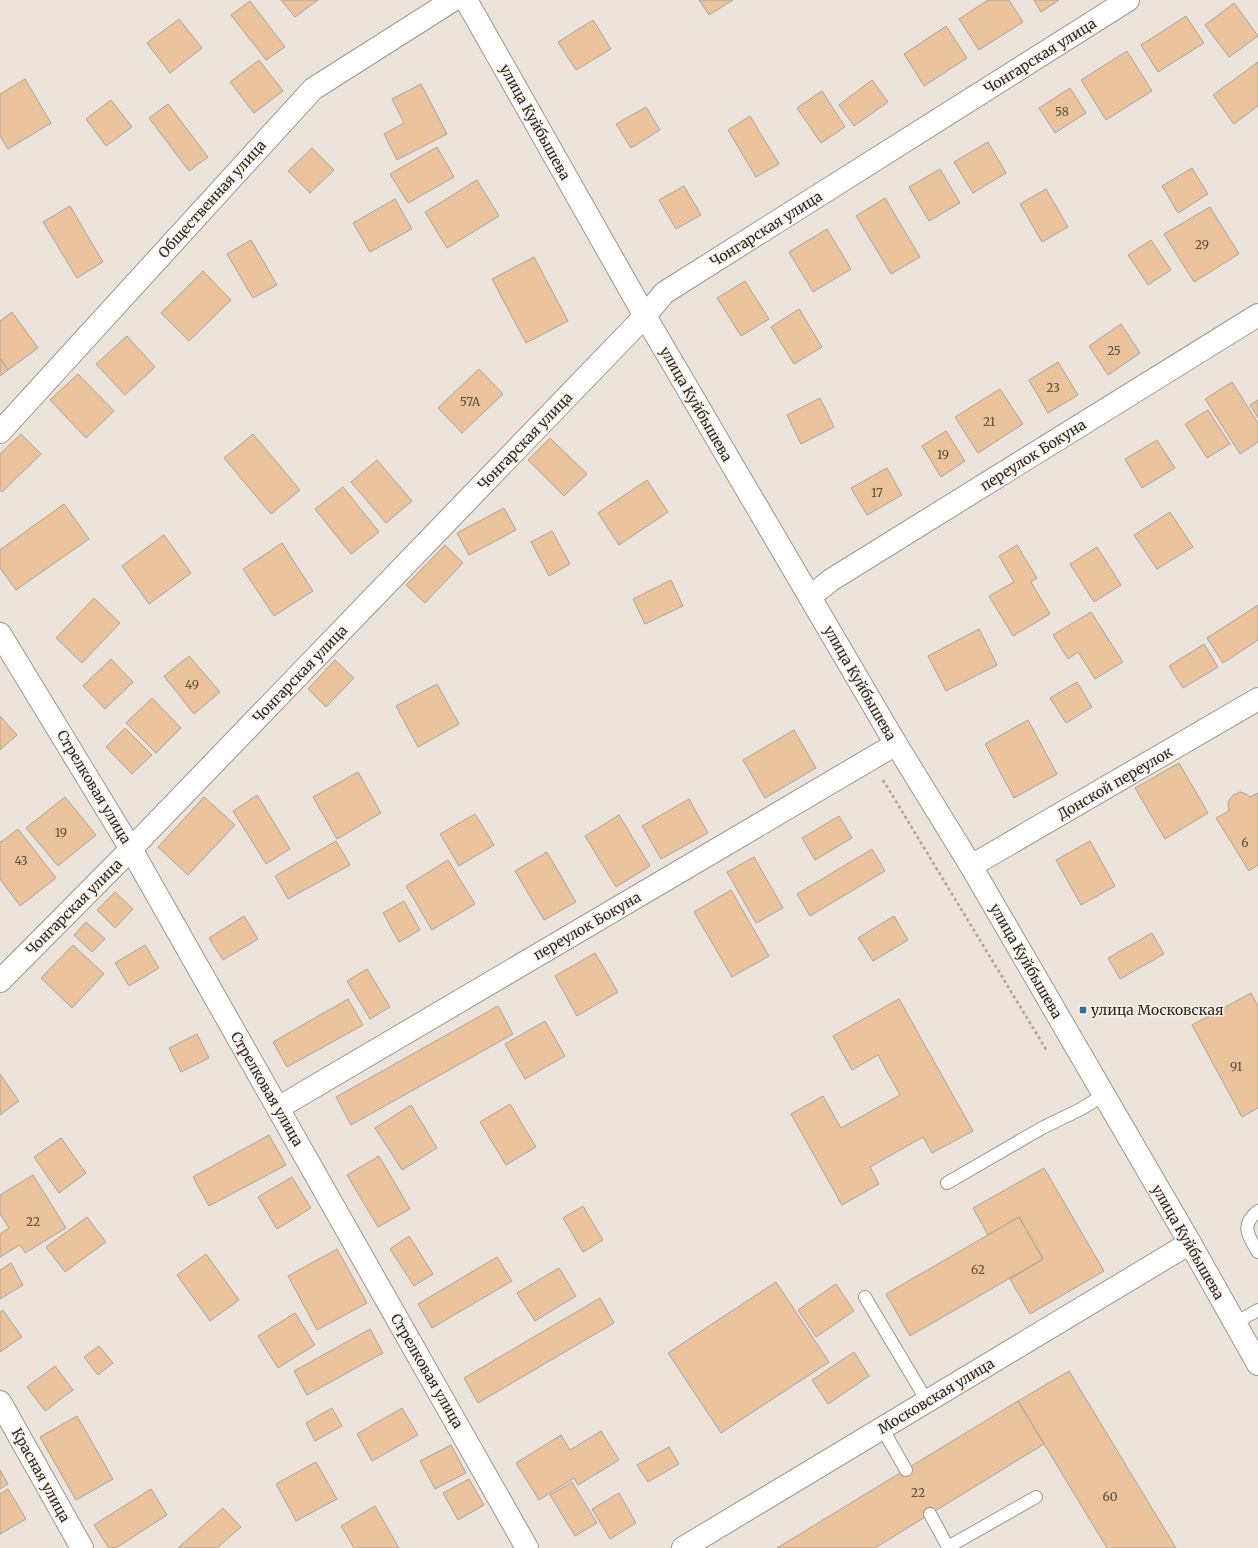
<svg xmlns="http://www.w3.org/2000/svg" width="1258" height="1548" viewBox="0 0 1258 1548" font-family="Merriweather,serif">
  <rect width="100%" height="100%" fill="#ece3db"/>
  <g fill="#eac29b" stroke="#aba29a">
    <polygon points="281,0 318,0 295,17"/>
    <polygon points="699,0 733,0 709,15"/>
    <polygon points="988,0 1009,0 1023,22 979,50 959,19"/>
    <polygon points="1034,0 1059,0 1041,12"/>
    <polygon points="250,1 285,47 266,60 231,15"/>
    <polygon points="1234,3 1258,36 1229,57 1205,25"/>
    <polygon points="1186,16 1204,43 1158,72 1141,45"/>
    <polygon points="179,19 202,48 170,73 147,43"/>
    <polygon points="593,20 611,49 576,70 558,42"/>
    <polygon points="946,26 967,58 924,86 904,54"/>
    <polygon points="1127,51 1152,91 1106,120 1081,80"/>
    <polygon points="259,60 283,91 254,113 230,82"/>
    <polygon points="1258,62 1258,106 1234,124 1213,95"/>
    <polygon points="25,79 51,123 8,149 0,136 0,94"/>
    <polygon points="872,80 888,102 854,126 839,105"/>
    <polygon points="421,84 447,134 397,160 384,134 404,123 392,99"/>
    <polygon points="1070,88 1086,113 1055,133 1039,108"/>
    <polygon points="822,91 845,127 821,143 797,108"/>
    <polygon points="111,100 132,127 106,146 86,119"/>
    <polygon points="168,104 208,157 189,171 149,118"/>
    <polygon points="646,107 660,130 631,148 616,124"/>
    <polygon points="750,116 779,164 756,177 728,130"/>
    <polygon points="988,142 1006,173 973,193 954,162"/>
    <polygon points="437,147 454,177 408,203 390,174"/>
    <polygon points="312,148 334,170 310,193 288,171"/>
    <polygon points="1192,168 1208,194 1178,213 1162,186"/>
    <polygon points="940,169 960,203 929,221 909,187"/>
    <polygon points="477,180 499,216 447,248 425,212"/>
    <polygon points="684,186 701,215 676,229 659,200"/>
    <polygon points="1046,189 1068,227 1042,242 1020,204"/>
    <polygon points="885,198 920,257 891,274 856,216"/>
    <polygon points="395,199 412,229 370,252 353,223"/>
    <polygon points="70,206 103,262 77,278 43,222"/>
    <polygon points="1210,207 1239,254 1194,282 1164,234"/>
    <polygon points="827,229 851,269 813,292 789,252"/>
    <polygon points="251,240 277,285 253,298 227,254"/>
    <polygon points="1151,240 1171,270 1148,285 1128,255"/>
    <polygon points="534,257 568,321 526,343 492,279"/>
    <polygon points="203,271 231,300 189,341 161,313"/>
    <polygon points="745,281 769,319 741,336 717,298"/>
    <polygon points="799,309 822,347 794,364 771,327"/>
    <polygon points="12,312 38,348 8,370 0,358 0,321"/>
    <polygon points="1121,324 1140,353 1108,375 1089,346"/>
    <polygon points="127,336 155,367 125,395 96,364"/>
    <polygon points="0,358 8,370 0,376"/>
    <polygon points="1058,362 1078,395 1048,413 1029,380"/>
    <polygon points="479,369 503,394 462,433 438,408"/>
    <polygon points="78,374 114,411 86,438 50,400"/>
    <polygon points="1232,382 1258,423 1258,442 1240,454 1205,399"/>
    <polygon points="1000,389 1023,424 978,453 955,417"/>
    <polygon points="820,398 834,427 801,444 787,415"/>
    <polygon points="1258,400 1258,418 1250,405"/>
    <polygon points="1208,410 1230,444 1207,458 1185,424"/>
    <polygon points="946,431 965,461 941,477 922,446"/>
    <polygon points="21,434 41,454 2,492 0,490 0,454"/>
    <polygon points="253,434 300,490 271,514 224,458"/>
    <polygon points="550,438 587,474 564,496 528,460"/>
    <polygon points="1157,440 1175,468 1142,488 1125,459"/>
    <polygon points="377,460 412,501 386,523 351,482"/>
    <polygon points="887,468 902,495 867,515 851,488"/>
    <polygon points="647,480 668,512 619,545 598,513"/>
    <polygon points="343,487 379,532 351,554 315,509"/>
    <polygon points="64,504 89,539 16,590 0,568 0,550"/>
    <polygon points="504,508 516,530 469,555 457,533"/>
    <polygon points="1170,512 1193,547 1157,569 1134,535"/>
    <polygon points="552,531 570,564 549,576 531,542"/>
    <polygon points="164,535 191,573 149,604 122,566"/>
    <polygon points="282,543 313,591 274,616 243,569"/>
    <polygon points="445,545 463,563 425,603 406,585"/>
    <polygon points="1017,545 1037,578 1031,582 1050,614 1013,636 989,596 1014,582 999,556"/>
    <polygon points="1097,547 1121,585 1094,602 1070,564"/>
    <polygon points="671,580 683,606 645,624 633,599"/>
    <polygon points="94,598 120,623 82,663 56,638"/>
    <polygon points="1258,605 1258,640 1223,663 1207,638"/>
    <polygon points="1091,612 1123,662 1095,679 1078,652 1068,659 1053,635"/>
    <polygon points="979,629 997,665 946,691 928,656"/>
    <polygon points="1204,644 1218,667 1183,688 1169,666"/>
    <polygon points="189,656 220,692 194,714 164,676"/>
    <polygon points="111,659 133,682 105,709 83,686"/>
    <polygon points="335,660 354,678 326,707 308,689"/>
    <polygon points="1077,682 1092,707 1066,723 1050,698"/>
    <polygon points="437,684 459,724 418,747 396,706"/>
    <polygon points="152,698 181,728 156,753 126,723"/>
    <polygon points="0,716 17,735 0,750"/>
    <polygon points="1028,720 1057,774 1014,798 985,744"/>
    <polygon points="125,728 152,755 132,774 106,747"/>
    <polygon points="794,730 816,768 765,798 743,760"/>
    <polygon points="1179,763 1208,813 1165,839 1135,788"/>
    <polygon points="358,772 381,813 337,839 313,797"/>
    <polygon points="1240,792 1246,794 1250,797 1258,793 1258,865 1249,871 1216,818 1229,811 1228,802 1233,795"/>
    <polygon points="257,795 290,849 266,864 233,811"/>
    <polygon points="65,797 96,835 58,866 26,828"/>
    <polygon points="204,797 235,825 188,875 158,847"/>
    <polygon points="689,799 708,833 661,859 642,826"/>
    <polygon points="475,814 494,845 459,866 440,834"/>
    <polygon points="619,815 650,866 616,887 585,836"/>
    <polygon points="839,816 852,838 815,860 802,838"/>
    <polygon points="18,829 56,878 20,906 0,879 0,841 1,842"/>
    <polygon points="336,841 350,865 288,899 275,876"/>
    <polygon points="1090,841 1115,886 1081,905 1056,860"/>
    <polygon points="872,849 885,871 810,916 797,894"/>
    <polygon points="547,852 576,902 544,920 515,871"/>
    <polygon points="754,857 783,908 756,923 727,872"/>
    <polygon points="448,860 475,904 432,930 406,886"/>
    <polygon points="731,890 769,956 732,977 694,912"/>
    <polygon points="115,892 133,909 115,928 97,910"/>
    <polygon points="404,901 420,930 399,942 383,913"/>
    <polygon points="244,916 258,939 223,960 209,938"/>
    <polygon points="894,916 908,940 873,961 858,938"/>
    <polygon points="86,922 105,939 92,952 74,935"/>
    <polygon points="1152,933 1164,954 1120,979 1108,958"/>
    <polygon points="73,945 104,974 72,1008 41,978"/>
    <polygon points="145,945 159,968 129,986 115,963"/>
    <polygon points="595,953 618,992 577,1016 555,976"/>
    <polygon points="367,969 390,1007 370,1019 347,981"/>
    <polygon points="1251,993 1258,1006 1258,1108 1242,1117 1192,1025"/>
    <polygon points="348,999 363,1025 287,1067 273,1042"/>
    <polygon points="899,999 973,1131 932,1153 923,1137 870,1167 879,1184 842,1205 791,1114 823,1096 841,1128 900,1095 878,1055 852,1070 833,1036"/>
    <polygon points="498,1006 513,1034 351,1125 336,1097"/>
    <polygon points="545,1021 565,1056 525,1079 505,1044"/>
    <polygon points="197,1034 209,1058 181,1072 169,1048"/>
    <polygon points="0,1074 19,1101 0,1115"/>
    <polygon points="510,1104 536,1147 506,1165 480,1122"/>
    <polygon points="411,1105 437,1148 402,1170 375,1128"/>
    <polygon points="269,1135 286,1165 209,1206 193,1177"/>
    <polygon points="61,1138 86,1173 59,1193 34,1157"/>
    <polygon points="379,1156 410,1209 378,1227 347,1175"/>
    <polygon points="1044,1168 1104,1271 1030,1314 1010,1279 1043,1259 1019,1217 988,1235 973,1208"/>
    <polygon points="33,1175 66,1228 25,1253 20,1245 0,1257 0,1234 9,1228 0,1214 0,1195"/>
    <polygon points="292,1177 311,1208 277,1229 258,1197"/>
    <polygon points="583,1206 603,1240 583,1252 563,1218"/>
    <polygon points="87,1217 106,1242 65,1272 46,1247"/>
    <polygon points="1019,1217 1043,1259 910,1336 886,1294"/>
    <polygon points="409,1236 433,1274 414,1286 390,1249"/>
    <polygon points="337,1249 367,1303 317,1330 288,1276"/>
    <polygon points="206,1254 239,1300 210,1321 177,1275"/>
    <polygon points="497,1257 512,1281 432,1328 418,1304"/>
    <polygon points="11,1263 23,1285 0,1299 0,1270"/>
    <polygon points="559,1268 576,1296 535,1321 517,1293"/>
    <polygon points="776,1282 829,1362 721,1433 668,1353"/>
    <polygon points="836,1284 854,1311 816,1337 798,1310"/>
    <polygon points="600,1298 614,1323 478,1403 464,1378"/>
    <polygon points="3,1310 22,1337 0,1352 0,1312"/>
    <polygon points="295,1313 315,1345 278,1368 258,1336"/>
    <polygon points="370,1329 383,1353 307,1395 294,1371"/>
    <polygon points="99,1346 113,1363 98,1375 84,1357"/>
    <polygon points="854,1352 869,1376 828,1404 812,1380"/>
    <polygon points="55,1366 73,1390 45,1411 27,1387"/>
    <polygon points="1069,1371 1176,1548 1107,1548 1018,1401"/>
    <polygon points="1018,1401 1044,1444 875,1548 777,1548"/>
    <polygon points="332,1408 342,1426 315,1441 306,1423"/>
    <polygon points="402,1408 418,1435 372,1461 357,1434"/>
    <polygon points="77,1416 113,1479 76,1500 40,1437"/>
    <polygon points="601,1431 619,1460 578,1485 574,1478 539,1500 516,1463 561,1435 570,1450"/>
    <polygon points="451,1445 466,1473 435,1489 420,1461"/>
    <polygon points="669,1447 679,1464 648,1482 637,1465"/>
    <polygon points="316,1462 337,1499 296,1521 276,1484"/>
    <polygon points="0,1470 8,1484 0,1489"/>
    <polygon points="469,1479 484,1505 458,1520 443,1493"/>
    <polygon points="572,1482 597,1523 575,1536 550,1495"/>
    <polygon points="8,1489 26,1519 0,1534 0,1494"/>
    <polygon points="151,1489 167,1515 116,1548 109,1548 94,1525"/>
    <polygon points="619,1493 636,1523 610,1539 592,1509"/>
    <polygon points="375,1506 399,1548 354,1548 341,1526"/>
    <polygon points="223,1508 241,1527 217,1548 178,1548"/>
  </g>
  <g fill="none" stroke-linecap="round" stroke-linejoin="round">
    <g stroke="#9d958d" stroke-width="14">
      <g id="lane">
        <polyline points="947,1183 1042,1128 1081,1109 1104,1095"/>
        <path d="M 1258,1211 C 1240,1225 1248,1236 1258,1252"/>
        <polyline points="865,1297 927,1401"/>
        <polyline points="1235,1323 1258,1310"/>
        <polyline points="882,1428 906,1470"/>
        <polyline points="930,1514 948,1547 1036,1497"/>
      </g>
    </g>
    <g stroke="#9d958d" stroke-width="24">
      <g id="street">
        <polyline points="0,432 313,89 453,0"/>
        <polyline points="810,597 831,580 1258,315"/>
        <polyline points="0,634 131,849 527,1548"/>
        <polyline points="971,866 1258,699"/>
        <polyline points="0,981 131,849 645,316 664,293 1128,0"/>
        <polyline points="278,1108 896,744"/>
        <polyline points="0,1402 82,1548"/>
        <polyline points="683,1548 1190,1243"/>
      </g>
    </g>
    <g stroke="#9d958d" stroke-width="24">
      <polyline id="secondary" points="466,0 645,316 896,744 971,866 1190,1243 1258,1364"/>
    </g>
    <polyline stroke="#aaa39d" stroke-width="2.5" stroke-dasharray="3 3" stroke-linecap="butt" points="883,780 1047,1051"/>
    <use href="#lane" stroke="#fff" stroke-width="12"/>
    <use href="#street" stroke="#fff" stroke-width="22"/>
    <use href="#secondary" stroke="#fff" stroke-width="22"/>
  </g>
  <rect fill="#2b6fa4" stroke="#faf1e8" stroke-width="1.5" x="1079" y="1006" width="8" height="8" rx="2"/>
  <g text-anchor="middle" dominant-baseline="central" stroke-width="3" stroke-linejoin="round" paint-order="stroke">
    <g font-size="12" fill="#5a4e42">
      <text x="1062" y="111">58</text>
      <text x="1202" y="244">29</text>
      <text x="1114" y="350">25</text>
      <text x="1053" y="387">23</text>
      <text x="470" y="401">57А</text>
      <text x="989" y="421">21</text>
      <text x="943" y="454">19</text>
      <text x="877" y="492">17</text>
      <text x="192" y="684">49</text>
      <text x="61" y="832">19</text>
      <text x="1245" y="842">6</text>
      <text x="21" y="860">43</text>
      <text x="1236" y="1066">91</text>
      <text x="33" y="1221">22</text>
      <text x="978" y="1269">62</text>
      <text x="918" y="1492">22</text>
      <text x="1110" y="1496">60</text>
    </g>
    <g font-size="14" fill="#2a2724" stroke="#faf1e8">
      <text transform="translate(1040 56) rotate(-32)">Чонгарская улица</text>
      <text transform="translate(535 122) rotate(61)">улица Куйбышева</text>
      <text transform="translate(212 199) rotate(-48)">Общественная улица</text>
      <text transform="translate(766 229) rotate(-32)">Чонгарская улица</text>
      <text transform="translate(696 404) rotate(60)">улица Куйбышева</text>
      <text transform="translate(525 441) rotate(-46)">Чонгарская улица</text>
      <text transform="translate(1033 455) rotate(-32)">переулок Бокуна</text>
      <text transform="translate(300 674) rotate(-46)">Чонгарская улица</text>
      <text transform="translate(860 683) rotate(60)">улица Куйбышева</text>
      <text transform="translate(1115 783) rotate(-30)">Донской переулок</text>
      <text transform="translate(94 787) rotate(59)">Стрелковая улица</text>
      <text transform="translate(74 907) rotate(-45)">Чонгарская улица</text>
      <text transform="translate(587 926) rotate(-30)">переулок Бокуна</text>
      <text transform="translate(1026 961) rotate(60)">улица Куйбышева</text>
      <text transform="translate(267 1089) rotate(60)">Стрелковая улица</text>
      <text transform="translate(1188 1242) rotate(60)">улица Куйбышева</text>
      <text transform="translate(427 1371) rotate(60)">Стрелковая улица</text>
      <text transform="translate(936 1396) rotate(-31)">Московская улица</text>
      <text transform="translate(41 1475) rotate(61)">Красная улица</text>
    </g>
    <g font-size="14" fill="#2a2724" stroke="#faf1e8" text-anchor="start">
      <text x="1091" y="1010">улица Московская</text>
    </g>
  </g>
</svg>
